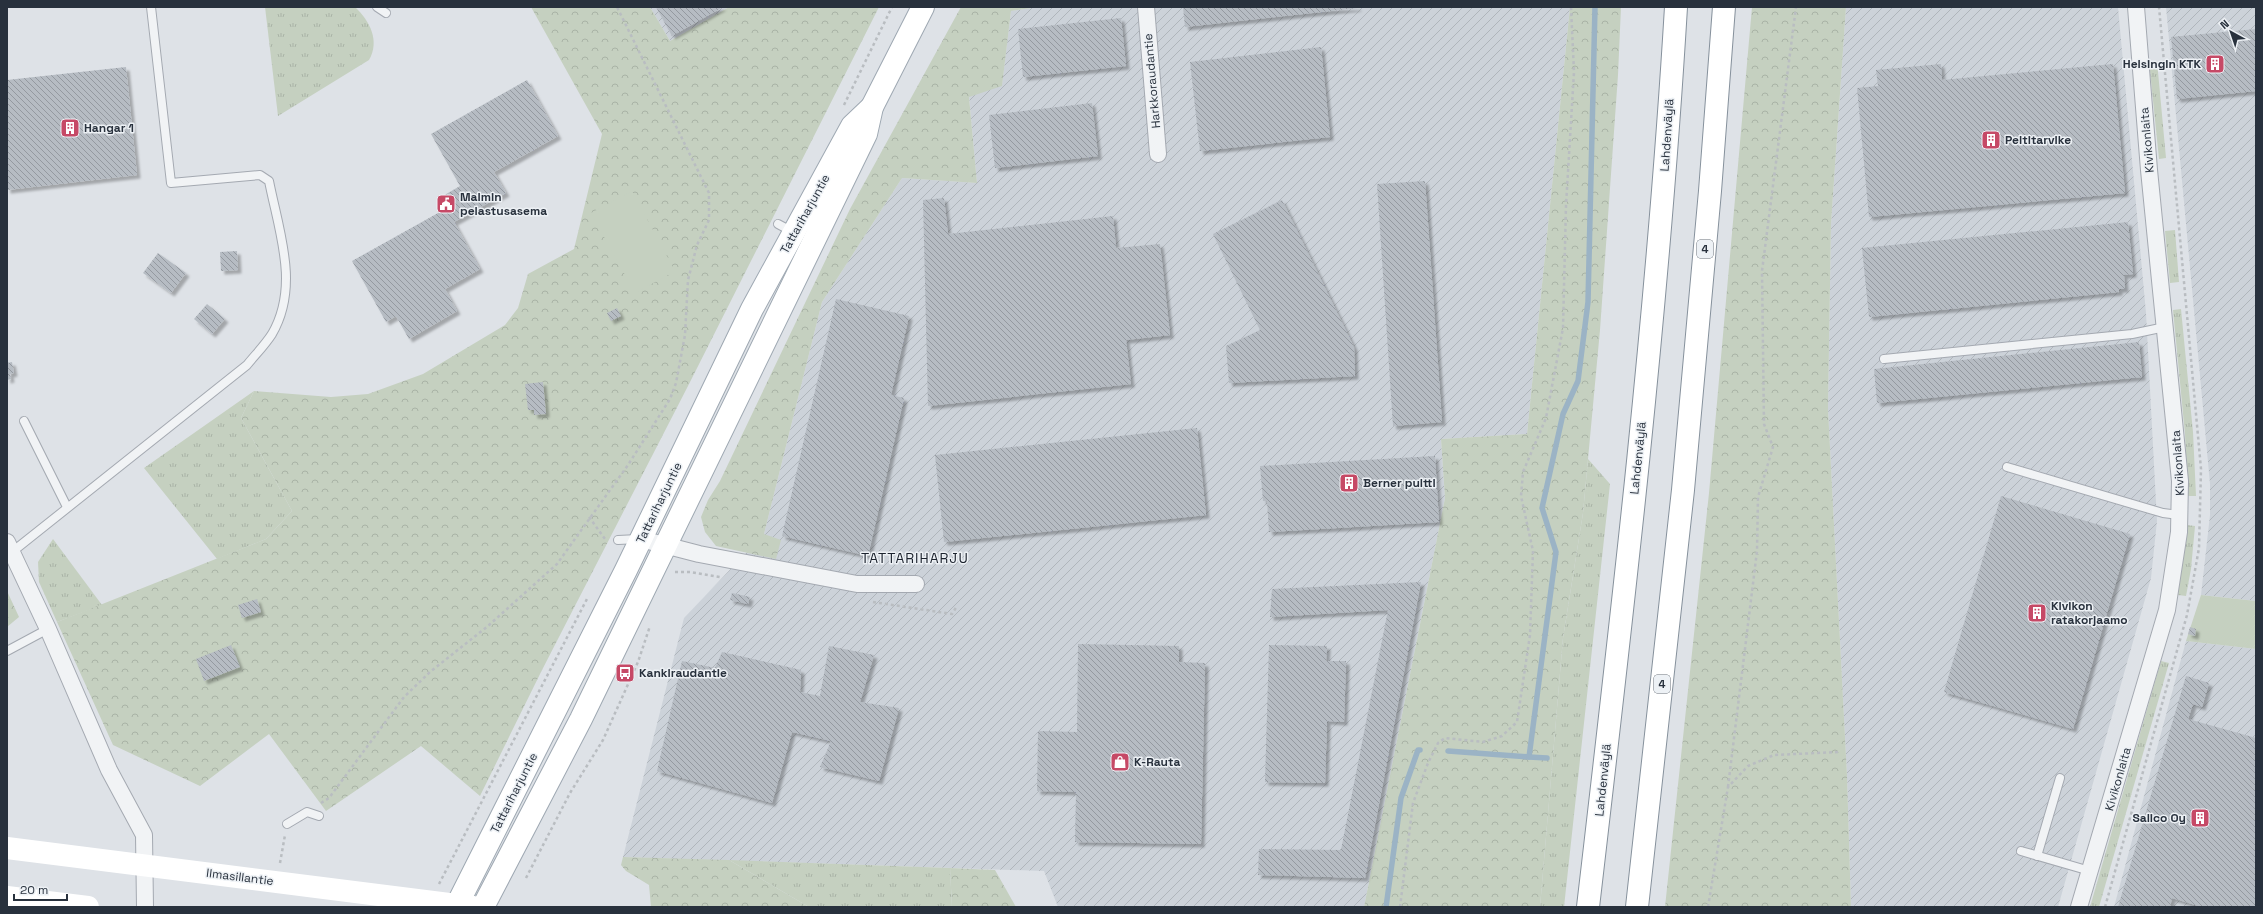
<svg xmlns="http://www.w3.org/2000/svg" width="2263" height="914" viewBox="0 0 2263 914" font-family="'Space Grotesk',sans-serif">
  <defs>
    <pattern id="industrial-furrows" width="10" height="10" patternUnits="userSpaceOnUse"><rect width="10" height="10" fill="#ccd2d9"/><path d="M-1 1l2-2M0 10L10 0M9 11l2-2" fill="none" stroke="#afb5bb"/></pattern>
    <pattern id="grass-tufts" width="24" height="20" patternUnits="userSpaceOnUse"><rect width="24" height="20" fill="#c5d0c0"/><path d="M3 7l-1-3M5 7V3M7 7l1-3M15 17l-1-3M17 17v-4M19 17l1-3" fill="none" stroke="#a9b3a6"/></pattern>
    <pattern id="forest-crowns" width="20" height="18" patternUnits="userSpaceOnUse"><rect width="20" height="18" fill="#c5d0c0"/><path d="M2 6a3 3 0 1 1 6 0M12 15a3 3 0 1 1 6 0" fill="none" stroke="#a9b3a6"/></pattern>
    <pattern id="building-back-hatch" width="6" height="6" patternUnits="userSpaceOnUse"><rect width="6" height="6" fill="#b6bcc3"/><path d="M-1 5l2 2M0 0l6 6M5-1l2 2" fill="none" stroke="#9499a0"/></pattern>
    <filter id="shadow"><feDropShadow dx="3.5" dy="3.5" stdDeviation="1" flood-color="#0004"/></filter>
  </defs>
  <rect width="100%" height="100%" fill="#dee2e7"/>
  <g fill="url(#industrial-furrows)">
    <polygon points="650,7 729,7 670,41"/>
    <polygon points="1038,7 1570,7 1527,434 1441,439 1445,498 1364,907 1058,907 1044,871 623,857 684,618 764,534 822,302 902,178 977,183 969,96 1002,85 1011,11"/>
    <polygon points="1846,7 2118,7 2146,313 2157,521 2151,578 2058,907 1851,907 1847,775 1828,409 1831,224"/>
    <polygon points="2166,7 2256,7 2256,601 2201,595 2210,515 2210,484"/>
    <polygon points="2186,641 2256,649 2256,907 2114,907"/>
  </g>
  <g fill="url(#grass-tufts)">
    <path d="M 265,7 L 355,7 C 370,21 380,41 369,60 L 278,116 Z"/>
    <polygon points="2149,61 2157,61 2166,158 2159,159"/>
    <polygon points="2175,230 2179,282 2170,283 2165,231"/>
    <polygon points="2181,309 2193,432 2196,496 2188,496 2185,434 2173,310"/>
    <polygon points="254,391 241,418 292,511 266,539 217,559 144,468"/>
    <polygon points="1588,459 1610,484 1564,907 1540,907 1563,638 1583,513"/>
    <polygon points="2187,525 2195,526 2191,569 2186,596 2178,595"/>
    <polygon points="53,539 102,605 57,622 39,582 38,562"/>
    <polygon points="2161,661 2169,663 2099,907 2090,907"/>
    <polygon points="729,860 950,868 952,907 809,907"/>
  </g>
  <g fill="url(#forest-crowns)">
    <polygon points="531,7 650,7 670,41 729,7 879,7 688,386 541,672 480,796 421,746 326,811 269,734 200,786 113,745 57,622 266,539 292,511 241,418 254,391 331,397 368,394 423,374 505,325 518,308 528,274 574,249 602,134"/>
    <polygon points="961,7 1038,7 1011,11 1002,86 969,97 977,183 902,178 822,302 764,534 781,540 776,559 716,546 705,532 701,517 708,500 720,481 850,209"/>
    <polygon points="1570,7 1621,7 1618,75 1600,330 1583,513 1563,638 1540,907 1364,907 1445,498 1441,439 1527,434"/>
    <polygon points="1752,7 1846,7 1831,224 1828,409 1847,775 1851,907 1665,907 1709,493"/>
    <polygon points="7,591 19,617 7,627"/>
    <polygon points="623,857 729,860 809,907 651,907 649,885 626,871 621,865"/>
    <polygon points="950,868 995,870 1016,907 952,907"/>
  </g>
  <g fill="#c5d0c0">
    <polygon points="632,191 675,271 635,293 591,213"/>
    <polygon points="2201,595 2256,601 2256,649 2186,641"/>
  </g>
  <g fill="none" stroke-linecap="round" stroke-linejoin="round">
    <g stroke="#9bb3c5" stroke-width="5.5">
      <polyline points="1448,751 1529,757 1556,552 1542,508 1563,414 1578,381 1588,302 1595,7"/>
      <polyline points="1529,757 1547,758"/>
      <polyline points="1386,907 1401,798 1418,750 1420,750"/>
    </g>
  </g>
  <g fill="url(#building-back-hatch)" filter="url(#shadow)">
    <polygon points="656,7 723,7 672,36"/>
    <polygon points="1183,7 1358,7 1358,8 1185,27"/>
    <polygon points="1121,18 1126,66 1023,77 1018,29"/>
    <polygon points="2256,29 2256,91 2177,99 2171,37"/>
    <polygon points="1321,47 1330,137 1200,151 1190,62"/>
    <polygon points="1941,64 1942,80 2113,64 2125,193 1869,217 1857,88 1878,86 1876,70"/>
    <polygon points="126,67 137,175 7,190 7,80"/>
    <polygon points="527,80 558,136 494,172 506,193 454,222 480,269 445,289 457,311 409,339 396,316 386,322 352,261 447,208 441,197 460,186 431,134"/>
    <polygon points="1092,103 1098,156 995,168 989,115"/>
    <polygon points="1425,181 1442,422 1393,426 1377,184"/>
    <polygon points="944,198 948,234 1113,216 1116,248 1160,244 1170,335 1126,340 1131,384 928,406 923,200"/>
    <polygon points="1282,200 1354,347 1355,376 1229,383 1226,346 1260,330 1213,234"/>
    <polygon points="2128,222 2133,274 2124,275 2125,289 2119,289 2119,292 1869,317 1862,248"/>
    <polygon points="237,251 238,270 221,271 220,252"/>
    <polygon points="158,253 186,273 171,293 143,273"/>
    <polygon points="836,299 909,316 891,395 904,398 868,556 782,536"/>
    <polygon points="207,304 225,319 212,334 194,319"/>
    <polygon points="617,308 621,316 611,321 607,313"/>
    <polygon points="2139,342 2142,377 1877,403 1874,369"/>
    <polygon points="12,362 14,373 10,374 11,379 7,380 7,363"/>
    <polygon points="543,382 546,414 534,415 534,410 528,410 525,384"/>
    <polygon points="1197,428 1206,515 944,542 935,455"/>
    <polygon points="1435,456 1439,522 1269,532 1267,501 1263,501 1260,466"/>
    <polygon points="2001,496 2130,534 2073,729 1944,692"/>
    <polygon points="1421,582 1365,878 1258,875 1259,849 1341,850 1388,610 1270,617 1272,589"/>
    <polygon points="732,593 750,597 748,604 730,600"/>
    <polygon points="257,599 261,612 242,618 238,605"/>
    <polygon points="2190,627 2196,629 2195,636 2188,634"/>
    <polygon points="1078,644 1179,646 1179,662 1205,663 1201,844 1075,842 1076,792 1037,791 1038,731 1077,732"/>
    <polygon points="231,645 240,667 204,681 196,659"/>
    <polygon points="1269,645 1327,646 1326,661 1346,661 1344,722 1327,721 1325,783 1265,782"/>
    <polygon points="829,646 874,655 860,702 899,708 879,781 820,767 831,741 792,732 772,803 657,771 682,661 715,668 722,652 801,670 800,692 820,696"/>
    <polygon points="2186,676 2209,683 2202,707 2193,704 2188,719 2256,738 2256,907 2202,907 2172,898 2170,907 2118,907"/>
  </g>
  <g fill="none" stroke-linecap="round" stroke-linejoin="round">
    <g stroke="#a4a9b1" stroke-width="10">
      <g id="lane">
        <polyline points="377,7 386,13"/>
        <polyline points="778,224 793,232"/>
        <polyline points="1884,359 2132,334 2165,327"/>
        <polyline points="24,421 67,507"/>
        <polyline points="2007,467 2163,513 2179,515"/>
        <polyline points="618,540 638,539"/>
        <path d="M 12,552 L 247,365 C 255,355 265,345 272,334 C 300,286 279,232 269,181 L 260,175 L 171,183 L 151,7"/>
        <polyline points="7,651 48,629"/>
        <polyline points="287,824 307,812 319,816"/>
        <polyline points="2021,851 2090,871"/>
        <polyline points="2037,856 2060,778"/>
      </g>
    </g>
    <g stroke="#a4a9b1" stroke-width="18">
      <g id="street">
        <polyline points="1146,7 1158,154"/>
        <polyline points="641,539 699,554 857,584 916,584"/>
        <polyline points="7,542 48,629 109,770 144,835 145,907"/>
        <polyline points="2079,907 2167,610 2179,532 2180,481 2149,170 2136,7"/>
      </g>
    </g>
    <g stroke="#9ea8b2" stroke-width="24">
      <g id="primary">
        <polyline points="456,907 626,570 752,309 852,126 872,107"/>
        <polyline points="483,907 581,719 866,134 872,107 923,7"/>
      </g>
    </g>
    <g stroke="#86919c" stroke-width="24">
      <g id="highway">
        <path d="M 1588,907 C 1623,608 1658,308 1676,7"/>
        <polyline points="1637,907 1683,490 1710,191 1724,7"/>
      </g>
    </g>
    <g stroke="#b9bdc1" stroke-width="2.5" stroke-dasharray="3 3" stroke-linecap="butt">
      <polyline points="844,105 892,7"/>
      <polyline points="589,517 605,539"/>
      <polyline points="675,572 690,572 720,577"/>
      <polyline points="873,602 952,614 957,606"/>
      <polyline points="1728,787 1757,551 1758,497 1773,447 1764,424 1762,271 1796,7"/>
      <polyline points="321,803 329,798 404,697 430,672 488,626 557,564 628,465 670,399 676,383 685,335 688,280 697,245 709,220 709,193 617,7"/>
      <polyline points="280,863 285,835"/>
      <polyline points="526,878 570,793 603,740 638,662 650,626"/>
      <polyline points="439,884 588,597"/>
      <polyline points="1400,907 1413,803 1428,763 1438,743 1445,738 1483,742 1502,736 1517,722 1530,635 1533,551 1521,496 1523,472 1546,418 1563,328 1566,205 1574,72 1571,7"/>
      <polyline points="1708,907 1728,787 1748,766 1774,755 1838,752"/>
      <polyline points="2105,907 2187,615 2199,548 2201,469 2159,7"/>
    </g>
    <use href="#lane" stroke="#f1f3f5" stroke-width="8"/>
    <use href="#street" stroke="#f1f3f5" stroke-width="16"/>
    <g stroke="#fff" stroke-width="22">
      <polyline points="7,848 473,907"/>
      <polyline points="7,897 88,907"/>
    </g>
    <use href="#primary" stroke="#fff" stroke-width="22"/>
    <use href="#highway" stroke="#fff" stroke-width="22"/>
  </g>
  <defs>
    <g id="building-square" transform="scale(1)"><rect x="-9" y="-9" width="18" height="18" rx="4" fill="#c64966" stroke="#edf1f5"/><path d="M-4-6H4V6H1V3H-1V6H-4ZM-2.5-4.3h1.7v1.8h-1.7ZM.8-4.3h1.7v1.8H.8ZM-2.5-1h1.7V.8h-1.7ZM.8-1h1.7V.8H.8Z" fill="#fff"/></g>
    <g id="civic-square" transform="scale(1)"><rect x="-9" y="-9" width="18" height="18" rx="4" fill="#c64966" stroke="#edf1f5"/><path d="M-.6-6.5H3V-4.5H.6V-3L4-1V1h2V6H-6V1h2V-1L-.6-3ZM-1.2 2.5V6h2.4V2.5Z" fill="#fff"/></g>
    <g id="bus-square" transform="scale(1)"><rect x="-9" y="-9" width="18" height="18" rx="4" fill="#c64966" stroke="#edf1f5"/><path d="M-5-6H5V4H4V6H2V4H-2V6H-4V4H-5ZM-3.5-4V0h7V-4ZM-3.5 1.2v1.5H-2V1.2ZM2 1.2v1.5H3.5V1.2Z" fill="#fff"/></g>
    <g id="shop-square" transform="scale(1)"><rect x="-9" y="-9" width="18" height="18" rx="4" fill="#c64966" stroke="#edf1f5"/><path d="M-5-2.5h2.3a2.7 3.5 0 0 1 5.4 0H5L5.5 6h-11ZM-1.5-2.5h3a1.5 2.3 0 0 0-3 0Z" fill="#fff"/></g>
  </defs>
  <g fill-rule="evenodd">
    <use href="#building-square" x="2215" y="64"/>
    <use href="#building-square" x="70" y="128"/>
    <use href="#building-square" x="1991" y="140"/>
    <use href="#civic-square" x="446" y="204"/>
    <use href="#building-square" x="1349" y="483"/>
    <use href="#building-square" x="2037" y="613"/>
    <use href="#bus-square" x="625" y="673"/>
    <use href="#shop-square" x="1120" y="762"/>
    <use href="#building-square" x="2200" y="818"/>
  </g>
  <g text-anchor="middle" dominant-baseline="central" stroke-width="3" stroke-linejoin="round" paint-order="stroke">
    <g fill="#edf1f5" stroke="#636b74" stroke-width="1">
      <rect x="1697" y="240" width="16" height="18" rx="3"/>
      <rect x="1654" y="675" width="16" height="18" rx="3"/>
    </g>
    <g font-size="11" font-weight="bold" fill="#28313d">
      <text x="1705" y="249">4</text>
      <text x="1662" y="684">4</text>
    </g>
    <g font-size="12" font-weight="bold" fill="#28313d" stroke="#edf1f5" text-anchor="start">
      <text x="2201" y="64" text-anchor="end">Helsingin KTK</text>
      <text x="84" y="128">Hangar 1</text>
      <text x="2005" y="140">Peltitarvike</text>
      <text x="460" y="197">Malmin<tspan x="460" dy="14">pelastusasema</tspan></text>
      <text x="1363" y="483">Berner pultti</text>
      <text x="2051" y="606">Kivikon<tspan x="2051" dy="14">ratakorjaamo</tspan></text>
      <text x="639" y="673">Kankiraudantie</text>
      <text x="1134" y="762">K-Rauta</text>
      <text x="2186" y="818" text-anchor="end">Salico Oy</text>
    </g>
    <g font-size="12" fill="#28313d" stroke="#edf1f5">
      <text transform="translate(1152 81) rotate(-95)">Harkkoraudantie</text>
      <text transform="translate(1667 135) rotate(-86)">Lahdenväylä</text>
      <text transform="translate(2147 140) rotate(-95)">Kivikonlaita</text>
      <text transform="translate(805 214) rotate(-61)">Tattariharjuntie</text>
      <text transform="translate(1638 458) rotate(-84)">Lahdenväylä</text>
      <text transform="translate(2178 463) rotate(-94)">Kivikonlaita</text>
      <text transform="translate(659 503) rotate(-64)">Tattariharjuntie</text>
      <text transform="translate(2118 779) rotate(-74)">Kivikonlaita</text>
      <text transform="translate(1603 780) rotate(-84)">Lahdenväylä</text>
      <text transform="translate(514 793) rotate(-63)">Tattariharjuntie</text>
      <text transform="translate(240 877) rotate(7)">Ilmasillantie</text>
    </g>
    <g font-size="14" letter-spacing="1" fill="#1b222d" stroke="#edf1f5">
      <text x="915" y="558">TATTARIHARJU</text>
    </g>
  </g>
  <rect width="2263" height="914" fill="none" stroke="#28313d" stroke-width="16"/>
  <g transform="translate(2231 32) rotate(320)" stroke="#edf1f5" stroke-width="3" paint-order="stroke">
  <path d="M0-3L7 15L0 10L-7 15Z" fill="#28313d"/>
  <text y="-6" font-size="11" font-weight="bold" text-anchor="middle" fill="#28313d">N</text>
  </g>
  <path d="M14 894v6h53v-6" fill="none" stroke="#28313d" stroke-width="2"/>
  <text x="20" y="894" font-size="12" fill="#28313d" stroke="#edf1f5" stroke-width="3" paint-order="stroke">20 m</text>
</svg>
